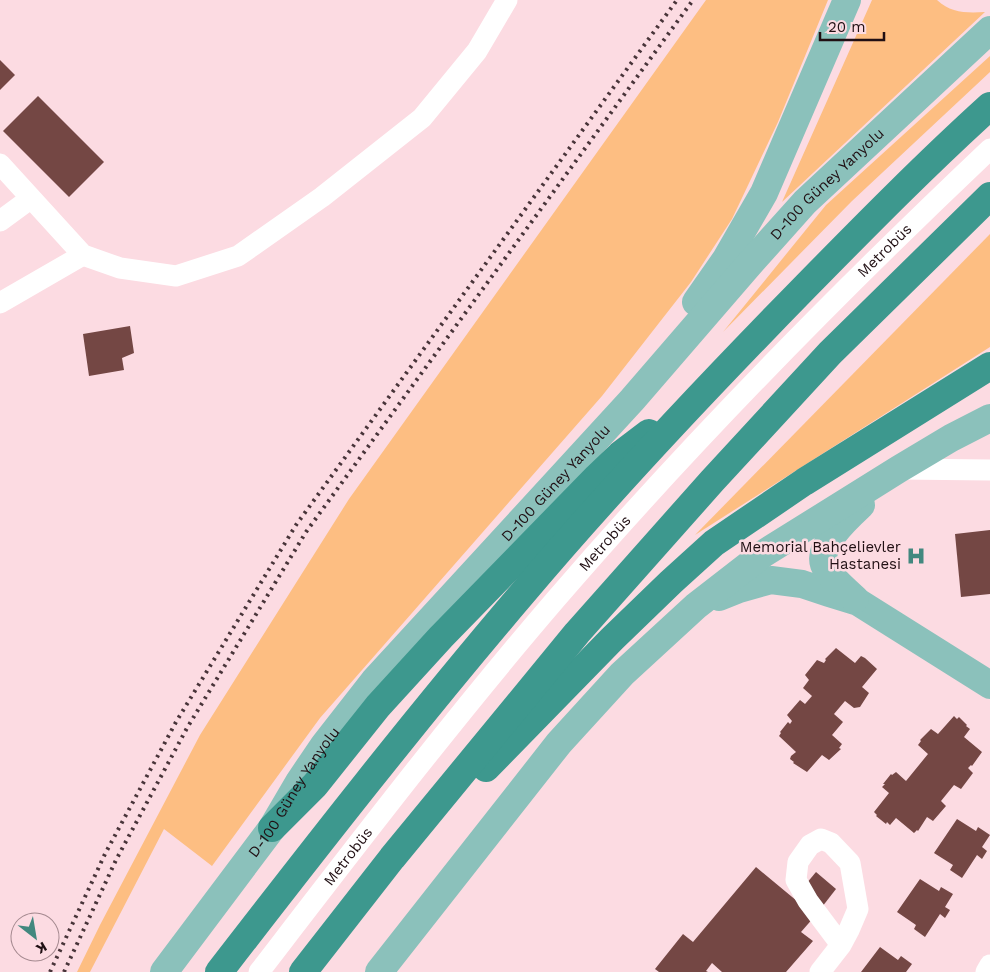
<svg xmlns="http://www.w3.org/2000/svg" width="990" height="972" viewBox="0 0 990 972" font-family="'Work Sans',sans-serif">
  <rect width="100%" height="100%" fill="#fcdbe2"/>
  <g fill="#fdbe82">
    <polygon points="706,0 828,0 778,122 732,219 691,282 602,396 320,718 212,866 164,829 90,972 77,972 100,925 200,735 349,499"/>
    <path d="M 872,0 L 937,0 C 951,13 966,13 985,12 L 782,202 Z"/>
    <polygon points="990,56 990,72 852,201 723,332 826,205"/>
    <polygon points="990,234 990,347 695,535"/>
  </g>
  <g fill="#744744">
    <polygon points="0,60 15,75 0,90"/>
    <polygon points="38,96 104,162 69,197 3,131"/>
    <polygon points="130,326 134,353 122,358 124,370 89,376 83,334"/>
    <polygon points="990,530 990,594 961,597 955,534"/>
    <polygon points="836,648 855,663 861,656 865,658 877,669 862,687 869,693 860,707 854,708 845,701 834,714 843,722 832,735 842,744 839,748 841,749 829,760 822,755 807,772 793,763 794,762 790,759 791,756 796,752 779,736 781,733 780,732 788,722 790,724 792,721 787,715 800,700 805,704 812,696 803,688 809,680 805,675 817,660 824,663 826,660 825,659"/>
    <polygon points="954,716 957,719 959,717 967,725 966,726 970,729 964,737 982,752 972,766 971,765 968,768 973,773 961,789 954,785 941,801 946,806 933,821 927,817 918,831 917,830 914,833 896,818 890,825 887,822 886,824 876,816 877,815 874,812 889,793 882,787 885,784 883,784 891,774 892,775 896,772 906,781 928,754 918,745 921,741 920,740 931,729 938,734"/>
    <polygon points="957,819 976,831 978,827 990,835 982,847 987,851 982,859 977,855 962,878 950,870 953,865 934,853"/>
    <polygon points="756,867 815,916 801,932 813,941 786,972 722,972 712,963 706,971 708,972 659,972 655,969 683,934 693,942"/>
    <polygon points="816,872 836,889 822,907 801,890"/>
    <polygon points="920,879 939,891 941,887 953,894 945,907 950,910 945,918 940,914 925,937 914,929 916,925 897,912"/>
    <polygon points="880,947 898,960 901,956 912,964 906,972 861,972"/>
  </g>
  <g fill="none" stroke-linecap="round" stroke-linejoin="round">
    <g stroke="#fff" stroke-width="21">
      <polyline points="0,164 83,255 120,268 176,276 238,256 322,197 422,118 477,51 507,0"/>
      <polyline points="0,221 30,199"/>
      <polyline points="0,303 83,255"/>
      <polyline points="899,469 990,470"/>
      <path id="s1" d="M 259,972 C 356,846 452,720 556,599 C 692,441 839,292 990,149"/>
      <polyline points="820,972 841,945 849,930 858,909 850,863 831,843 821,839 810,845 798,862 796,880 808,901 841,945"/>
      <polyline points="986,972 990,965"/>
    </g>
    <g stroke="#8bc1bb" stroke-width="28">
      <polyline points="696,302 726,259 764,193 847,0"/>
      <polyline points="719,597 739,589 771,580 802,584 829,593 858,602 990,685"/>
      <path d="M 855,599 C 846,590 834,581 827,570 C 812,549 846,519 861,505"/>
      <path id="s2" d="M 164,972 L 272,828 L 299,782 L 324,745 L 374,681 L 632,400 L 746,268 L 805,202 L 990,30"/>
      <polyline points="379,972 559,743 622,674 696,606 763,554 899,469 951,438 990,418"/>
    </g>
    <g stroke="#3d988e" stroke-width="28">
      <polyline points="486,768 612,639 671,582 714,543 804,482 990,366"/>
      <polyline points="272,828 315,785 378,706 441,637 597,477 620,455 649,433"/>
      <path d="M 219,972 C 318,844 417,717 522,594 C 612,487 709,385 807,285 C 867,224 927,163 990,106"/>
      <polyline points="303,972 392,858 577,633 712,481 830,353 990,196"/>
    </g>
    <g stroke="#483439" stroke-width="4" stroke-dasharray="2.5 5" stroke-linecap="butt">
      <polyline points="50,972 105,854 176,722 296,525 677,0"/>
      <polyline points="64,972 116,860 187,728 306,532 693,0"/>
    </g>
  </g>
  <defs>
    <g id="hospital-bare" transform="scale(1.5)"><path d="M-5-5h3v3.5h4V-5h3V5h-3V1.5h-4V5h-3Z" fill="#42887f" stroke="#fcdbe2" stroke-width="2.5" paint-order="stroke"/></g>
  </defs>
  <g fill-rule="evenodd">
    <use href="#hospital-bare" x="916" y="556"/>
  </g>
  <g text-anchor="middle" dominant-baseline="central" stroke-width="5" stroke-linejoin="round" paint-order="stroke">
    <g font-size="15" fill="#200f13" stroke="#fcdbe2">
      <text stroke="none"><textPath href="#s2" startOffset="1032">D-100 Güney Yanyolu</textPath></text>
      <text stroke="none"><textPath href="#s1" startOffset="956">Metrobüs</textPath></text>
      <text stroke="none"><textPath href="#s2" startOffset="628">D-100 Güney Yanyolu</textPath></text>
      <text stroke="none"><textPath href="#s1" startOffset="551">Metrobüs</textPath></text>
      <text stroke="none"><textPath href="#s2" startOffset="222">D-100 Güney Yanyolu</textPath></text>
      <text stroke="none"><textPath href="#s1" startOffset="146">Metrobüs</textPath></text>
    </g>
    <g font-size="15" fill="#200f13" stroke="#fcdbe2" text-anchor="end">
      <text x="901" y="547">Memorial Bahçelievler<tspan x="901" dy="17">Hastanesi</tspan></text>
    </g>
  </g>
  <g transform="translate(35 937) rotate(149)"><circle r="24" fill="#fcdbe2" stroke="#a4898f"/>
  <path d="M0-4L9 19L0 12L-9 19Z" fill="#42887f"/>
  <text y="-8" font-size="14" font-weight="bold" text-anchor="middle" fill="#200f13">K</text>
  </g>
  <path d="M820 32v8h64v-8" fill="none" stroke="#200f13" stroke-width="2.5"/>
  <text x="828" y="32" font-size="15" fill="#200f13" stroke="#fcdbe2" stroke-width="4" paint-order="stroke">20 m</text>
</svg>
